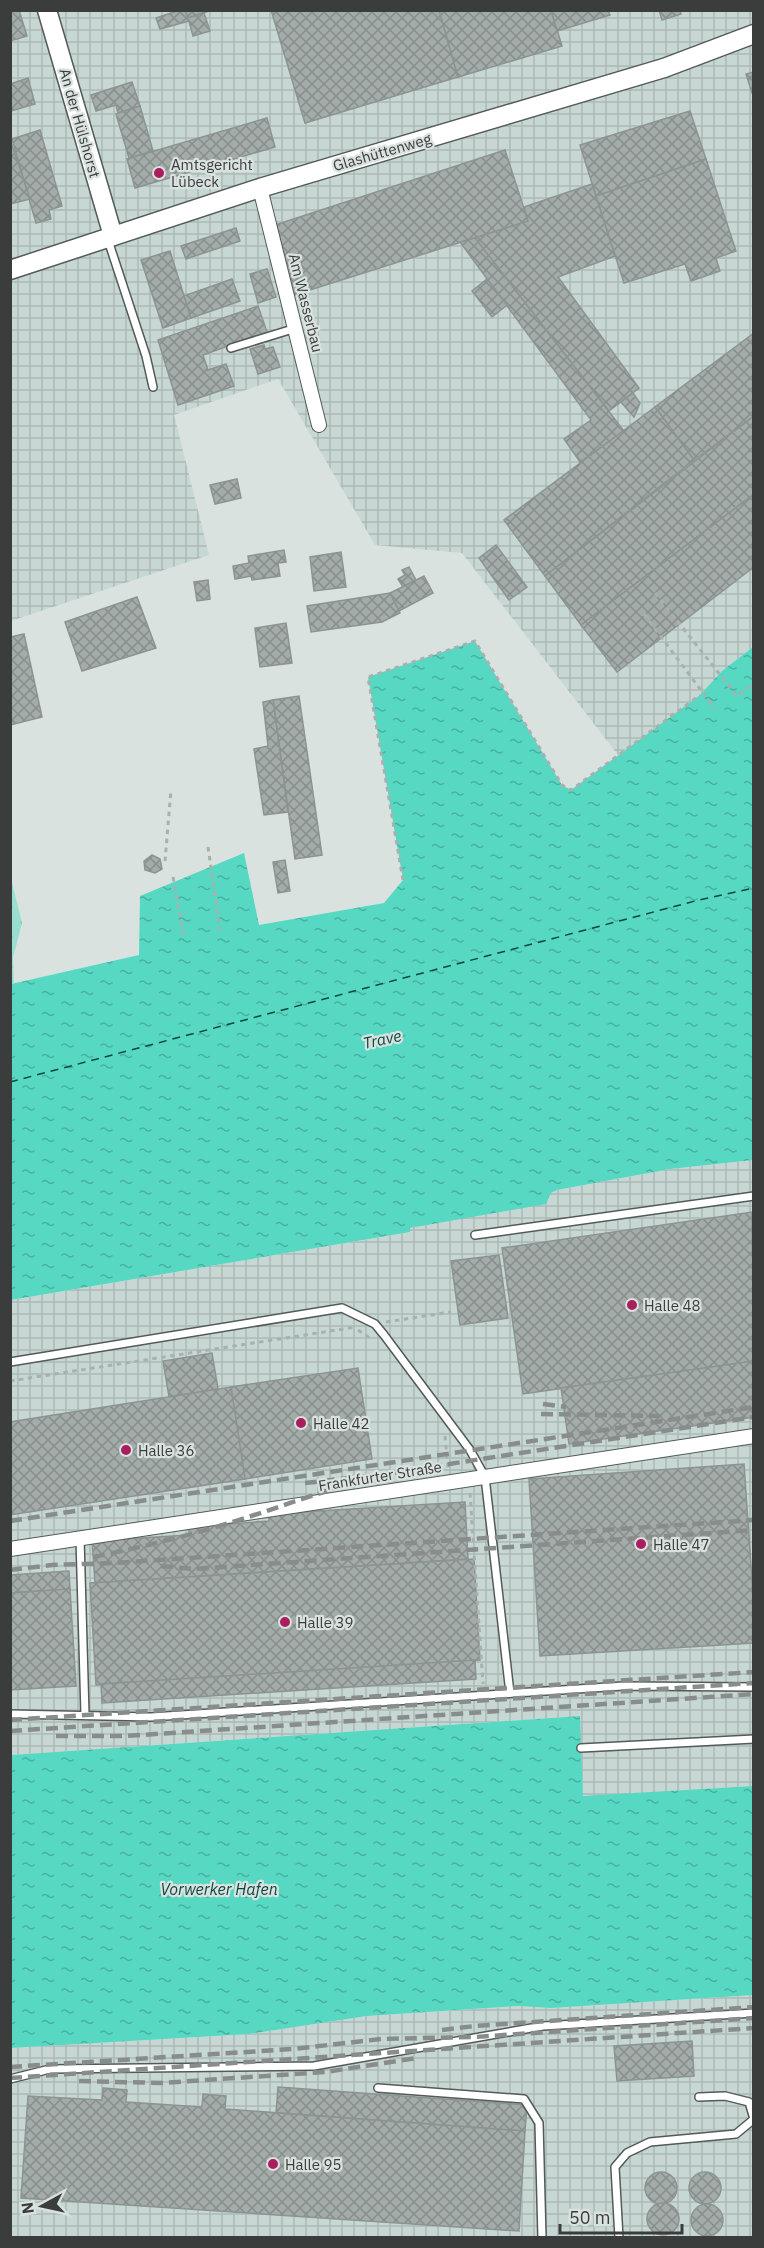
<svg xmlns="http://www.w3.org/2000/svg" width="764" height="2248" viewBox="0 0 764 2248" font-family="'IBM Plex Sans',sans-serif">
  <defs>
    <pattern id="industrial-grid" width="8" height="8" patternUnits="userSpaceOnUse" patternTransform="scale(1.5)"><rect width="8" height="8" fill="#c7d8d4"/><path d="M0 4h8M4 0v8" fill="none" stroke="#acbab7"/></pattern>
    <pattern id="grass-tufts" width="24" height="20" patternUnits="userSpaceOnUse" patternTransform="scale(1.5)"><rect width="24" height="20" fill="#98dfd0"/><path d="M3 7l-1-3M5 7V3M7 7l1-3M15 17l-1-3M17 17v-4M19 17l1-3" fill="none" stroke="#84c0b4"/></pattern>
    <pattern id="water-ripples" width="26" height="14" patternUnits="userSpaceOnUse" patternTransform="scale(1.5)"><rect width="26" height="14" fill="#56d8c2"/><path d="M2 4q2-2 4 0t4 0M15 11q2-2 4 0t4 0" fill="none" stroke="#48b09f"/></pattern>
    <pattern id="building-cross-hatch" width="8" height="8" patternUnits="userSpaceOnUse" patternTransform="scale(1.5)"><rect width="8" height="8" fill="#a4acaa"/><path d="M0 0l8 8M0 8l8-8" fill="none" stroke="#878d8c"/></pattern>
  </defs>
  <rect width="100%" height="100%" fill="#dae2e0"/>
  <g fill="url(#industrial-grid)">
    <polygon points="10,11 753,11 753,647 722,671 700,695 618,755 462,553 375,545 278,379 174,415 209,555 11,621"/>
    <polygon points="753,1160 753,1786 583,1797 579,1716 11,1755 11,1300 410,1232 409,1228 547,1198 551,1193 557,1190 670,1169"/>
    <polygon points="753,1995 753,2237 11,2238 11,2048 249,2034 367,2016 518,2006 551,2008"/>
  </g>
  <polygon fill="url(#grass-tufts)" points="10,874 22,923 13,958 14,983 11,984"/>
  <g fill="url(#water-ripples)">
    <polygon points="475,641 562,785 571,790 700,695 722,671 753,647 753,1160 670,1169 557,1190 551,1193 546,1204 410,1228 410,1232 11,1300 11,984 139,955 140,896 244,853 259,925 384,903 403,880 368,677"/>
    <polygon points="580,1716 583,1796 753,1786 753,1995 551,2008 518,2006 367,2016 249,2034 11,2048 11,1755"/>
  </g>
  <g fill="none" stroke-linecap="round" stroke-linejoin="round">
    <polyline stroke="#0c473e" stroke-width="1.5" stroke-dasharray="8 6" stroke-linecap="butt" points="10,1082 695,901 754,888"/>
  </g>
  <g fill="url(#building-cross-hatch)" stroke="#8c9492" stroke-width="1.5">
    <polygon points="10,10 19,10 27,36 10,41"/>
    <polygon points="180,10 185,10 189,21 160,29 156,18"/>
    <polygon points="185,10 212,10 188,18"/>
    <polygon points="271,10 439,10 458,77 305,123"/>
    <polygon points="439,10 551,10 562,46 458,77"/>
    <polygon points="551,10 608,10 610,15 557,31"/>
    <polygon points="659,10 680,10 681,14 662,20"/>
    <polygon points="204,13 210,31 193,36 188,18"/>
    <polygon points="754,72 754,92 752,93 746,74"/>
    <polygon points="28,78 35,104 11,111 10,84"/>
    <polygon points="132,82 140,106 118,113 116,105 96,111 91,95"/>
    <polygon points="140,106 153,151 129,158 116,114"/>
    <polygon points="690,111 706,159 596,196 580,145"/>
    <polygon points="267,118 275,147 135,188 127,159"/>
    <polygon points="40,130 62,206 49,210 51,219 36,223 12,139"/>
    <polygon points="10,139 30,199 10,204"/>
    <polygon points="505,150 528,221 294,295 272,226"/>
    <polygon points="706,159 736,251 716,258 720,271 691,281 685,264 624,283 596,196"/>
    <polygon points="592,184 615,256 558,277 639,388 609,411 475,238 528,221 524,207"/>
    <polygon points="236,228 240,241 186,259 181,246"/>
    <polygon points="475,238 624,431 580,462 564,439 591,420 460,242"/>
    <polygon points="170,251 191,318 163,328 141,260"/>
    <polygon points="267,269 276,297 258,303 250,274"/>
    <polygon points="232,279 240,301 191,318 184,296"/>
    <polygon points="487,279 507,305 492,317 472,291"/>
    <polygon points="258,306 267,332 203,355 208,370 226,364 234,386 178,405 158,340"/>
    <polygon points="754,333 754,416 694,460 655,407"/>
    <polygon points="264,345 265,349 273,347 280,367 258,374 250,349"/>
    <polygon points="633,393 640,403 634,417 621,402"/>
    <polygon points="655,407 694,460 545,576 504,520"/>
    <polygon points="754,416 754,494 581,625 545,576"/>
    <polygon points="237,479 241,498 215,504 210,485"/>
    <polygon points="754,494 754,567 617,672 581,625"/>
    <polygon points="496,545 527,587 509,600 479,558"/>
    <polygon points="284,550 286,562 278,563 280,576 252,580 251,576 235,579 233,566 249,563 248,556"/>
    <polygon points="341,552 346,587 314,591 310,557"/>
    <polygon points="409,567 416,580 403,587 398,579 405,575 402,570"/>
    <polygon points="424,576 433,593 399,611 390,593"/>
    <polygon points="208,580 210,599 197,601 194,582"/>
    <polygon points="390,593 400,613 382,622 311,632 307,606"/>
    <polygon points="137,597 156,648 82,671 65,622"/>
    <polygon points="286,623 292,663 260,667 255,628"/>
    <polygon points="24,634 42,717 10,725 10,637"/>
    <polygon points="299,696 322,855 295,859 273,700"/>
    <polygon points="273,700 288,812 264,815 254,749 268,746 263,702"/>
    <polygon points="152,855 160,859 162,869 155,873 145,870 144,861"/>
    <polygon points="285,860 290,891 278,893 273,862"/>
    <polygon points="752,1212 754,1361 523,1394 502,1248"/>
    <polygon points="499,1255 508,1318 460,1325 451,1261"/>
    <polygon points="212,1353 218,1389 169,1397 163,1361"/>
    <polygon points="754,1361 754,1417 569,1444 561,1388"/>
    <polygon points="358,1368 372,1459 245,1479 231,1387"/>
    <polygon points="231,1387 245,1479 10,1515 10,1422"/>
    <polygon points="744,1464 754,1609 754,1643 540,1656 529,1479"/>
    <polygon points="465,1502 468,1559 95,1583 92,1541 189,1535 189,1527 269,1521 269,1514"/>
    <polygon points="474,1559 480,1660 96,1685 90,1583"/>
    <polygon points="69,1571 70,1589 10,1593 10,1575"/>
    <polygon points="70,1589 76,1686 10,1690 10,1593"/>
    <polygon points="475,1660 476,1679 102,1703 101,1684"/>
    <polygon points="692,2041 694,2076 617,2081 614,2046"/>
    <polygon points="278,2087 527,2105 525,2131 276,2113"/>
    <polygon points="103,2088 127,2090 126,2102 202,2107 203,2094 226,2096 225,2109 525,2131 519,2231 21,2198 28,2096 102,2100"/>
    <circle cx="705" cy="2188" r="16"/>
    <circle cx="661" cy="2188" r="16"/>
    <circle cx="663" cy="2219" r="16"/>
    <circle cx="707" cy="2220" r="16"/>
  </g>
  <g fill="none" stroke-linecap="round" stroke-linejoin="round">
    <g stroke="#535a58" stroke-width="10">
      <g id="lane">
        <polyline points="108,240 146,356 153,387"/>
        <polyline points="231,348 296,328"/>
        <polyline points="475,1235 754,1196"/>
        <polyline points="10,1362 342,1308 375,1324 384,1335 470,1450 485,1477 510,1693"/>
        <polyline points="80,1538 85,1715"/>
        <polyline points="10,1714 151,1717 623,1686 754,1687"/>
        <polyline points="581,1748 754,1739"/>
        <polyline points="10,2079 50,2069 314,2066 543,2026 754,2013"/>
        <polyline points="378,2088 524,2099 539,2123 542,2238"/>
        <polyline points="619,2238 615,2167 627,2153 650,2142 736,2134 754,2119 749,2102 725,2096 699,2097"/>
      </g>
    </g>
    <g stroke="#535a58" stroke-width="16">
      <g id="street">
        <polyline points="260,188 319,425"/>
        <polyline points="10,1549 754,1436"/>
      </g>
    </g>
    <g stroke="#535a58" stroke-width="21">
      <g id="secondary">
        <polyline points="47,10 113,236"/>
        <polyline points="10,270 260,188 664,68 754,34"/>
      </g>
    </g>
    <g stroke="#a9b0ae" stroke-width="3" stroke-dasharray="4.5 4.5" stroke-linecap="butt">
      <polyline points="655,593 737,696 754,684"/>
      <polyline points="644,614 715,709"/>
      <polyline points="208,847 220,930"/>
      <polyline points="165,861 171,790"/>
      <polyline points="173,877 184,938"/>
      <polyline points="403,880 368,677 475,641 562,785 571,790 700,695"/>
      <polyline points="386,1322 451,1312"/>
      <polyline points="358,1330 370,1338"/>
      <polyline points="10,1381 356,1327"/>
      <polyline points="445,1436 448,1468"/>
      <polyline points="470,1493 483,1684"/>
    </g>
    <use href="#lane" stroke="#fff" stroke-width="7"/>
    <use href="#street" stroke="#fff" stroke-width="14"/>
    <use href="#secondary" stroke="#fff" stroke-width="18"/>
    <g stroke="#888d8c" stroke-width="4.5" stroke-dasharray="12 6" stroke-linecap="butt">
      <polyline points="543,1404 566,1407"/>
      <polyline points="541,1414 660,1416"/>
      <polyline points="305,1483 384,1474 754,1417"/>
      <polyline points="10,1521 754,1407"/>
      <path d="M 93,1557 C 144,1547 195,1534 245,1518 C 277,1508 308,1496 341,1487"/>
      <polyline points="161,1566 194,1569 754,1530"/>
      <polyline points="10,1570 52,1565 114,1563 754,1520"/>
      <polyline points="10,1720 754,1672"/>
      <polyline points="10,1731 754,1683"/>
      <polyline points="56,1736 126,1736 754,1694"/>
      <polyline points="442,2030 475,2026 754,2007"/>
      <polyline points="10,2067 293,2049 381,2039 475,2037 754,2018"/>
      <polyline points="10,2078 754,2028"/>
      <polyline points="79,2081 161,2083 325,2072 417,2058"/>
    </g>
  </g>
  <g fill="#aa1e5d" stroke="#dae2e0" stroke-width="2">
    <circle cx="159" cy="173" r="6"/>
    <circle cx="632" cy="1305" r="6"/>
    <circle cx="301" cy="1423" r="6"/>
    <circle cx="126" cy="1450" r="6"/>
    <circle cx="641" cy="1544" r="6"/>
    <circle cx="285" cy="1622" r="6"/>
    <circle cx="273" cy="2164" r="6"/>
  </g>
  <g text-anchor="middle" dominant-baseline="central" stroke-width="4.5" stroke-linejoin="round" paint-order="stroke">
    <g font-size="15" fill="#3a3d3c" stroke="#dae2e0">
      <text transform="translate(80 123) rotate(74)">An der Hülshorst</text>
      <text transform="translate(382 152) rotate(-16)">Glashüttenweg</text>
      <text transform="translate(306 303) rotate(76)">Am Wasserbau</text>
      <text transform="translate(380 1476) rotate(-9)">Frankfurter Straße</text>
    </g>
    <g font-size="15" fill="#3a3d3c" stroke="#dae2e0" text-anchor="start">
      <text x="171" y="164">Amtsgericht<tspan x="171" dy="17">Lübeck</tspan></text>
      <text x="644" y="1305">Halle 48</text>
      <text x="313" y="1423">Halle 42</text>
      <text x="138" y="1450">Halle 36</text>
      <text x="653" y="1544">Halle 47</text>
      <text x="297" y="1622">Halle 39</text>
      <text x="285" y="2164">Halle 95</text>
    </g>
    <g font-size="16" font-style="italic" fill="#0c473e" stroke="#dae2e0">
      <text transform="translate(382 1039) rotate(-12)">Trave</text>
      <text x="219" y="1889">Vorwerker Hafen</text>
    </g>
  </g>
  <rect width="764" height="2248" fill="none" stroke="#3a3d3c" stroke-width="24"/>
  <g transform="translate(42 2206) rotate(262)" stroke="#dae2e0" stroke-width="4.5" paint-order="stroke">
  <path d="M0-4.5L10 22L0 15L-10 22Z" fill="#3a3d3c"/>
  <text y="-9" font-size="16" font-weight="bold" text-anchor="middle" fill="#3a3d3c">N</text>
  </g>
  <path d="M560 2224v9h122v-9" fill="none" stroke="#3a3d3c" stroke-width="3"/>
  <text x="569" y="2224" font-size="18" fill="#3a3d3c" stroke="#dae2e0" stroke-width="4.5" paint-order="stroke">50 m</text>
</svg>
